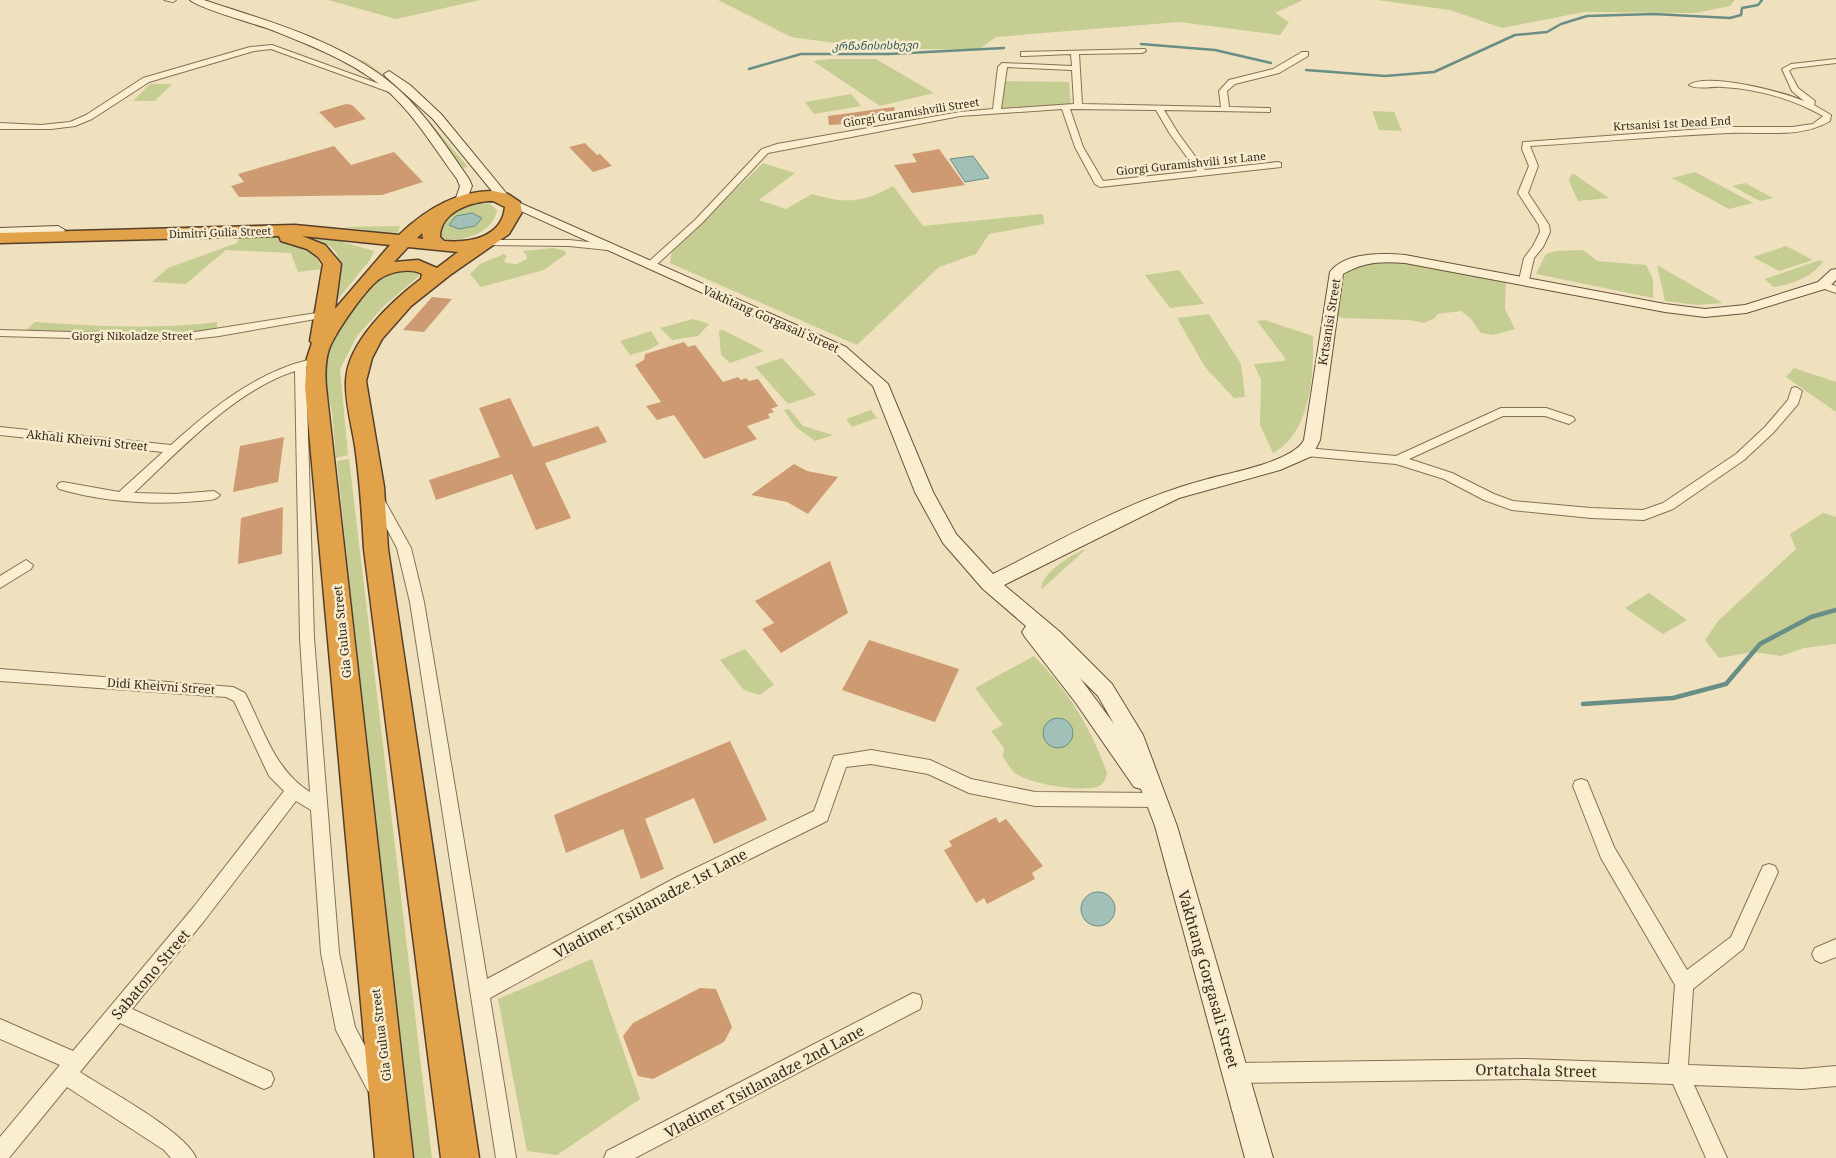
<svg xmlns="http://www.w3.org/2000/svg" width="1836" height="1158" viewBox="0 0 1836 1158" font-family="'Noto Serif','Noto Sans Georgian',serif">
  <rect width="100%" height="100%" fill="#efe1be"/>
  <g fill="#c5cd92">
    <polygon points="328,0 480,0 396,19"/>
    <polygon points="718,0 1303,0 1275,13 1289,22 1280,35 1179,22 996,37 978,50 870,48 791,37"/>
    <polygon points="1377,0 1735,0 1730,6 1696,13 1584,12 1502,28 1450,10"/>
    <polygon points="318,41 366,62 399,86 468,167 463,168 399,89 362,63 316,42"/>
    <polygon points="831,59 876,59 934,93 880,106 813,61"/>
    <polygon points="1003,81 1069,82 1071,106 1001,109"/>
    <polygon points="150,84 172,84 155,101 133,101"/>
    <polygon points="851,94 861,106 814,114 805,102"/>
    <polygon points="1372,111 1394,112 1402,131 1379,130"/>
    <path d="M 763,163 L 795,173 L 759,200 L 786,209 L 812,194 C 845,204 863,203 893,186 L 923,226 L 1043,214 L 1044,224 L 989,234 L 976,254 L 939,267 L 857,345 L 670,263 L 672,251 Z"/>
    <polygon points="1695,172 1753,203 1729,209 1672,178"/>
    <polygon points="1574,174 1609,198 1578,201 1569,181 1571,175"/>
    <polygon points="1745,183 1773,198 1760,201 1732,186"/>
    <path d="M 478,203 L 490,204 L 497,210 C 493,235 457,244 436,238 C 447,215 453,210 478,203 Z"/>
    <polygon points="400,226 397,235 343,227"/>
    <path d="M 241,234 C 262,234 318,242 321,269 L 298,272 L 291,253 L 226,250 L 186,284 L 152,282 L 168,268 L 237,243 Z"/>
    <path d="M 305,236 L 339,241 L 374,251 L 370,260 L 330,309 C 333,294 347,262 333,249 C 326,242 314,239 305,236 Z"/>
    <polygon points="1786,246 1813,260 1779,271 1753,257"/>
    <polygon points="553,248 565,251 566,254 544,270 481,287 470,274 480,264 504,254 507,256 504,260 506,263 517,264 527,259 527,256 523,251"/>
    <polygon points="1583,250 1597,261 1646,265 1653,279 1653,298 1536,274 1546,254 1556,251"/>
    <path d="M 1820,260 L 1823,261 C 1812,278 1792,284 1773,287 L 1765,279 Z"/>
    <path d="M 1400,261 L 1506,281 L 1505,309 L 1515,329 L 1493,335 L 1481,333 L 1471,319 L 1461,311 L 1437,314 L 1435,318 L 1424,323 L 1409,320 L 1343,318 L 1337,316 C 1339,305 1338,286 1344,276 C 1352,263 1387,262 1400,261 Z"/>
    <polygon points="1657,265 1723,303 1697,305 1665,301"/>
    <polygon points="408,268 418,272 419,276 385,305 357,336 340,369 348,455 336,458 332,412 326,384 325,360 327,345 364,293 382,274"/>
    <polygon points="1179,270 1204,304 1170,308 1145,275"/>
    <polygon points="1209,314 1241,364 1245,397 1234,398 1205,367 1177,318"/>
    <polygon points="693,319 709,324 698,336 672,340 660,328"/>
    <path d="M 1265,320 L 1313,336 C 1314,374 1311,433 1273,453 L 1260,425 L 1261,380 L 1254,364 L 1285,361 L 1285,358 L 1257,321 Z"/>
    <path d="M 35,322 C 96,326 155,330 217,322 L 217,333 L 177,336 L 25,331 Z"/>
    <polygon points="723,330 764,351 730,363 721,355 719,331"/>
    <polygon points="651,331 659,344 648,350 630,355 620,341"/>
    <polygon points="782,358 816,395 788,404 755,367"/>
    <polygon points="1794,368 1836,382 1836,412 1786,377"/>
    <polygon points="789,409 803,426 833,435 815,441 796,427 784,410"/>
    <polygon points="871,410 877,418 852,427 846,419"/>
    <path d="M 349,459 L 432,1158 L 413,1158 C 388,926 360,694 337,461 Z"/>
    <polygon points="1823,513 1836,517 1836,644 1804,648 1781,656 1753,652 1719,658 1705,640 1718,621 1796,549 1790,534"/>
    <path d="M 1086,549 L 1042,589 L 1041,588 C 1042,573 1072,554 1086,549 Z"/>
    <polygon points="1649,593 1687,620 1663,634 1625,608"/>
    <polygon points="745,649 774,685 759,695 744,690 720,660"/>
    <path d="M 1034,656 C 1067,689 1092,729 1107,773 C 1106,778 1104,784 1099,786 C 1084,793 1032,784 1018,775 C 1012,772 1007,763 1003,757 L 1004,748 L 991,731 L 1003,725 L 975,688 Z"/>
    <polygon points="592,959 640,1099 557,1155 527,1151 498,999"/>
  </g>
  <g fill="#a1c0b8" stroke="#698e85">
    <polygon points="973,156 989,178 965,182 950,159"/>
    <polygon points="472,213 482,218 475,226 459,229 449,225 456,216"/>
    <circle cx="1058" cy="733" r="15"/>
    <circle cx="1098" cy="909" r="17"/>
  </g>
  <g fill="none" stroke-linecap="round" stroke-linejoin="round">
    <g stroke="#698e85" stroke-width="2.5">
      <polyline points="1141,44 1215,50 1271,63"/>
      <polyline points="749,69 801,54 889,54 1004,48"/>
      <polyline points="1306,70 1385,76 1434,72 1515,35 1547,32 1561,24 1587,16 1654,14 1730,18 1741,15 1742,8 1758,5 1762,0"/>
    </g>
    <polyline stroke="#698e85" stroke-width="4.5" points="1583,704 1673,698 1726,684 1760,644 1811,617 1836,610"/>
  </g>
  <g fill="#ce9a72">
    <polygon points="346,104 352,105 366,119 335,128 319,112"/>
    <polygon points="894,107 896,113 865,123 829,125 828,116"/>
    <polygon points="585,143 597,155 600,154 612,166 593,172 569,147"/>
    <polygon points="334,146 351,165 394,152 423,182 382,195 239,197 231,186 244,182 238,174"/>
    <polygon points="939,149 965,185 912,193 894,165 917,162 912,154"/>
    <polygon points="432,297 452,299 424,332 403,330"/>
    <polygon points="684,342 688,347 695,345 723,382 738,377 741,380 746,378 749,381 758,379 778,406 771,409 774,412 768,414 770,418 747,426 757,439 704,459 674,415 657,420 646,406 661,402 635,365 644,360 645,354"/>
    <polygon points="510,398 533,447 598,426 607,442 545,463 571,518 536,530 512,474 436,500 429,480 500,457 479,408"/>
    <polygon points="284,437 278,482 233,492 240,446"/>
    <polygon points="794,464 807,471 838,477 808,514 787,502 751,495"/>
    <polygon points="283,507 282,554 238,564 241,518"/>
    <polygon points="830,561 848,613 781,653 762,629 774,623 755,601"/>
    <polygon points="869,640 959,669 935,722 842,690"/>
    <polygon points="730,741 767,820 714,844 694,798 645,819 664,869 641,879 623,829 566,853 554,815"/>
    <polygon points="996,817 999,823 1006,819 1043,866 1032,873 1035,879 987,904 984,898 976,903 944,850 952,846 949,841"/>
    <polygon points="700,988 716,989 732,1027 724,1042 653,1079 638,1076 623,1036 633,1023"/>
  </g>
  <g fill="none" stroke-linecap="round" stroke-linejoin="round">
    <g stroke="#877156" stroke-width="2">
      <g id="street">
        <polygon points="164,0 176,0 173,2"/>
        <polygon points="272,45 399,91 392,93 271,49 254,51 149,82 92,119 75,126 51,129 0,129 0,123 41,125 70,122 86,115 143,78 250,47"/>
        <path d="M 1145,49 L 1146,51 L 1142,53 L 1079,54 L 1082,104 L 1221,107 L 1219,91 L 1229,80 L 1273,69 L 1302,52 L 1308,52 L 1308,56 L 1279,73 L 1235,84 L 1227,91 L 1229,107 L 1267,108 L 1270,108 L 1270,112 L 1164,110 L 1178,133 L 1205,170 L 1278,162 L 1281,163 L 1281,167 L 1100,187 L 1095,184 L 1075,147 L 1062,109 L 960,116 L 768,153 L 702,223 L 654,267 L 645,265 L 696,219 L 762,149 L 777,144 L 960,112 L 993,109 L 998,67 L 1002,63 L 1072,66 L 1071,54 L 1024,56 L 1021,56 L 1021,52 ZM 1007,67 L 1072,70 L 1074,104 L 1001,109 ZM 1070,109 L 1156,110 L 1170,134 L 1197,171 L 1103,181 L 1083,147 Z"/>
        <path d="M 1836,59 L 1836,63 L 1793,68 L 1789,71 L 1798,88 L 1815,101 L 1814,105 L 1831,115 L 1830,121 C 1800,139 1763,131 1729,133 C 1663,136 1596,142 1530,146 L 1538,166 L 1528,193 L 1549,225 L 1550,232 L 1543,247 L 1534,258 L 1529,280 L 1524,283 L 1520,282 L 1519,280 L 1524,258 L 1533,246 L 1540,232 L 1539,225 L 1518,193 L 1529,166 L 1522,149 L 1523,142 L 1730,127 L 1792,127 L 1813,124 L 1823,116 C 1793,99 1758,89 1723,87 C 1714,86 1696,90 1689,85 C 1707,72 1783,92 1804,101 L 1792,91 L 1782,69 L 1791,64 Z"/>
        <polygon points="485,240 569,240 608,244 613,247 608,250 569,246 482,245 480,243"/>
        <polygon points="1823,282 1836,286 1836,293 1819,287 1818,285"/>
        <polygon points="323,312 328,315 327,317 219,336 176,341 0,336 0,330 176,335"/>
        <path d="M 308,360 L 314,363 L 306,367 L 314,638 L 339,953 L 355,1027 L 385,1084 L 382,1091 L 375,1094 L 368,1091 L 336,1030 L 321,953 L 311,810 L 296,801 L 204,921 L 132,1009 L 271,1072 L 274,1079 L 271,1086 L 264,1089 L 257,1086 L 120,1023 L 80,1072 C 107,1090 185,1131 196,1158 L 171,1158 L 164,1150 L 67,1087 L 9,1158 L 0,1158 L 0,1137 L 60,1065 L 0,1039 L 0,1019 L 73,1051 L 192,909 L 284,791 L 269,776 L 234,701 L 226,697 L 0,681 L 0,669 L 233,687 L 245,693 C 263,728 275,771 310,792 L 300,638 L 295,371 C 235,390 179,451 134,493 L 175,494 L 214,491 L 220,495 C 216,501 206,500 199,501 C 152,505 104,502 59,489 L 57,486 L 59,483 L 63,482 L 119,492 L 163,452 L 0,435 L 0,427 L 171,445 C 211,409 255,373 308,360 Z"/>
        <polygon points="1796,387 1802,391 1798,404 1773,433 1744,460 1673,509 1644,520 1591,518 1512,510 1484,500 1444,479 1396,464 1306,456 1300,452 1306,448 1396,456 1501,408 1546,408 1573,417 1575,420 1569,424 1545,416 1503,416 1409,459 1452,473 1494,494 1513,501 1591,508 1643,510 1663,503 1736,454 1765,427 1788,400 1792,388"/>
        <polygon points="376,493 381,494 411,548 424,602 487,979 675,878 814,811 832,761 834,756 871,750 930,760 971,779 1035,792 1158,793 1164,795 1166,800 1164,805 1158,807 1035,806 969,793 928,774 871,764 846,767 827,821 687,890 490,998 516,1158 496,1158 410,602 397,548 370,497"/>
        <polygon points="26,560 33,565 31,569 0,588 0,576"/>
        <polygon points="1581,779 1587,781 1614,847 1687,970 1731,937 1763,866 1769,864 1775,866 1778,872 1743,949 1693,989 1688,1065 1802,1069 1836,1066 1836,1086 1802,1089 1694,1085 1727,1158 1706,1158 1673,1084 1525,1079 1236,1083 1229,1080 1226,1073 1229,1066 1236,1063 1525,1059 1669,1064 1675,985 1601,858 1573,786 1575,781"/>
        <polygon points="1836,939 1836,957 1821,963 1815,960 1812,954 1815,948"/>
        <polygon points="913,993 920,995 922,1002 920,1009 635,1158 604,1158 607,1151"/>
      </g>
    </g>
    <g stroke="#69523a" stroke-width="2">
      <g id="secondary">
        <path d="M 190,0 L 204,0 C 270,22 345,42 398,89 C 426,114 448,149 469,179 L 472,186 L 465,204 L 457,204 L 455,201 L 460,186 L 457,179 C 436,151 418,120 392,95 C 359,64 314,47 272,30 C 256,24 200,9 190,0 Z"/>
        <path d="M 389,71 L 410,85 L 441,114 L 511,199 L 846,347 L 888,384 L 933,492 L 956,534 L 993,574 C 1061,540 1129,500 1204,480 C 1228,473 1293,462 1304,440 L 1330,272 C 1345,252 1383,253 1405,255 L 1665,304 L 1705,309 L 1745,305 L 1818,282 L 1831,270 L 1836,269 L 1836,280 L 1828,288 L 1746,313 L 1705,317 L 1665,312 L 1405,263 C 1382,261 1363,262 1343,274 L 1320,440 L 1312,456 L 1280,470 L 1179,498 L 1004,585 L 1060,632 L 1112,684 L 1143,735 L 1177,826 L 1273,1158 L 1245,1158 L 1155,826 L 1141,789 L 1134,787 L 1076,703 L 1025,637 L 1022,632 L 1026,626 L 983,589 L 943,543 L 915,492 L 873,386 L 836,353 L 501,202 L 433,119 L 385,76 L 384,74 ZM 1080,678 L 1098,696 L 1114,724 Z"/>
        <polygon points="58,226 65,230 63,233 0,236 0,228"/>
      </g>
    </g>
    <g stroke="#553f2b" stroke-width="3">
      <path id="highway" d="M 493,191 L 508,194 L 520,202 L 522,212 L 509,234 L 450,275 L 411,306 L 382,339 L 372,358 L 366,381 L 384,487 L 388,549 L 479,1158 L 441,1158 L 364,549 C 362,514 360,480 355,446 C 352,426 345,402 346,381 C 347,342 392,301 421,279 L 422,274 C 410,267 388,272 378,280 C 364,291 335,333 329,349 C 325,361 325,374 326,387 L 413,1158 L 375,1158 L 305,387 L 307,358 L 312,343 L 310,341 L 323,264 L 318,257 L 307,249 L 281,241 L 279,236 L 0,243 L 0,233 L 295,225 L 399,235 C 425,210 456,191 493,191 ZM 493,201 L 505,207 C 502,238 469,243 444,241 L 440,237 C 440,211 473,201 493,201 ZM 422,233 L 423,239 L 417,238 ZM 302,236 L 390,245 L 335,309 L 341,264 L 325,245 ZM 408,247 L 458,252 L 437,268 L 418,260 L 394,262 Z"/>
    </g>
    <use href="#street" fill="#faeed1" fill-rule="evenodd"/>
    <use href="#secondary" fill="#faeed1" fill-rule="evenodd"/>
    <use href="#highway" fill="#e2a24a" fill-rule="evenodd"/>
  </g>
  <g text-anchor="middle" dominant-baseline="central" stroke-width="5" stroke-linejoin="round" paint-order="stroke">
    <g font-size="11" font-style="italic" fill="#2a5755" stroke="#f6ebcd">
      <text transform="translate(875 45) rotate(-1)">კრწანისისხევი</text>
    </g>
    <g font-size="11" fill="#36291b" stroke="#f6ebcd">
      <text transform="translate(911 112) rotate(-9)">Giorgi Guramishvili Street</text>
      <text transform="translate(1672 123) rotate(-3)">Krtsanisi 1st Dead End</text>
      <text transform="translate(1191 163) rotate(-6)">Giorgi Guramishvili 1st Lane</text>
      <text transform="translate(220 232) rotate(-2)">Dimitri Gulia Street</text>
      <text x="132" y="335">Giorgi Nikoladze Street</text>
    </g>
    <g font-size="12" fill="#36291b" stroke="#f6ebcd">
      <text transform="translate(771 319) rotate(24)">Vakhtang Gorgasali Street</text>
      <text transform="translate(1329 322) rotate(-81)">Krtsanisi Street</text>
      <text transform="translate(87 440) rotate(6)">Akhali Kheivni Street</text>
      <text transform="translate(342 632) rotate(-96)">Gia Gulua Street</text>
      <text transform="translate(161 686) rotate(4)">Didi Kheivni Street</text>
      <text transform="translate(381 1035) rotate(-97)">Gia Gulua Street</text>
    </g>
    <g font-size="15" fill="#36291b" stroke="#f6ebcd">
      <text transform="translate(650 903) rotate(-28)">Vladimer Tsitlanadze 1st Lane</text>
      <text transform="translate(150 974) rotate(-50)">Sabatono Street</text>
      <text transform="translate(1209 979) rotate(74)">Vakhtang Gorgasali Street</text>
      <text transform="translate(1536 1070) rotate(1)">Ortatchala Street</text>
      <text transform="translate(764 1081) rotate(-28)">Vladimer Tsitlanadze 2nd Lane</text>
    </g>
  </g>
</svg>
